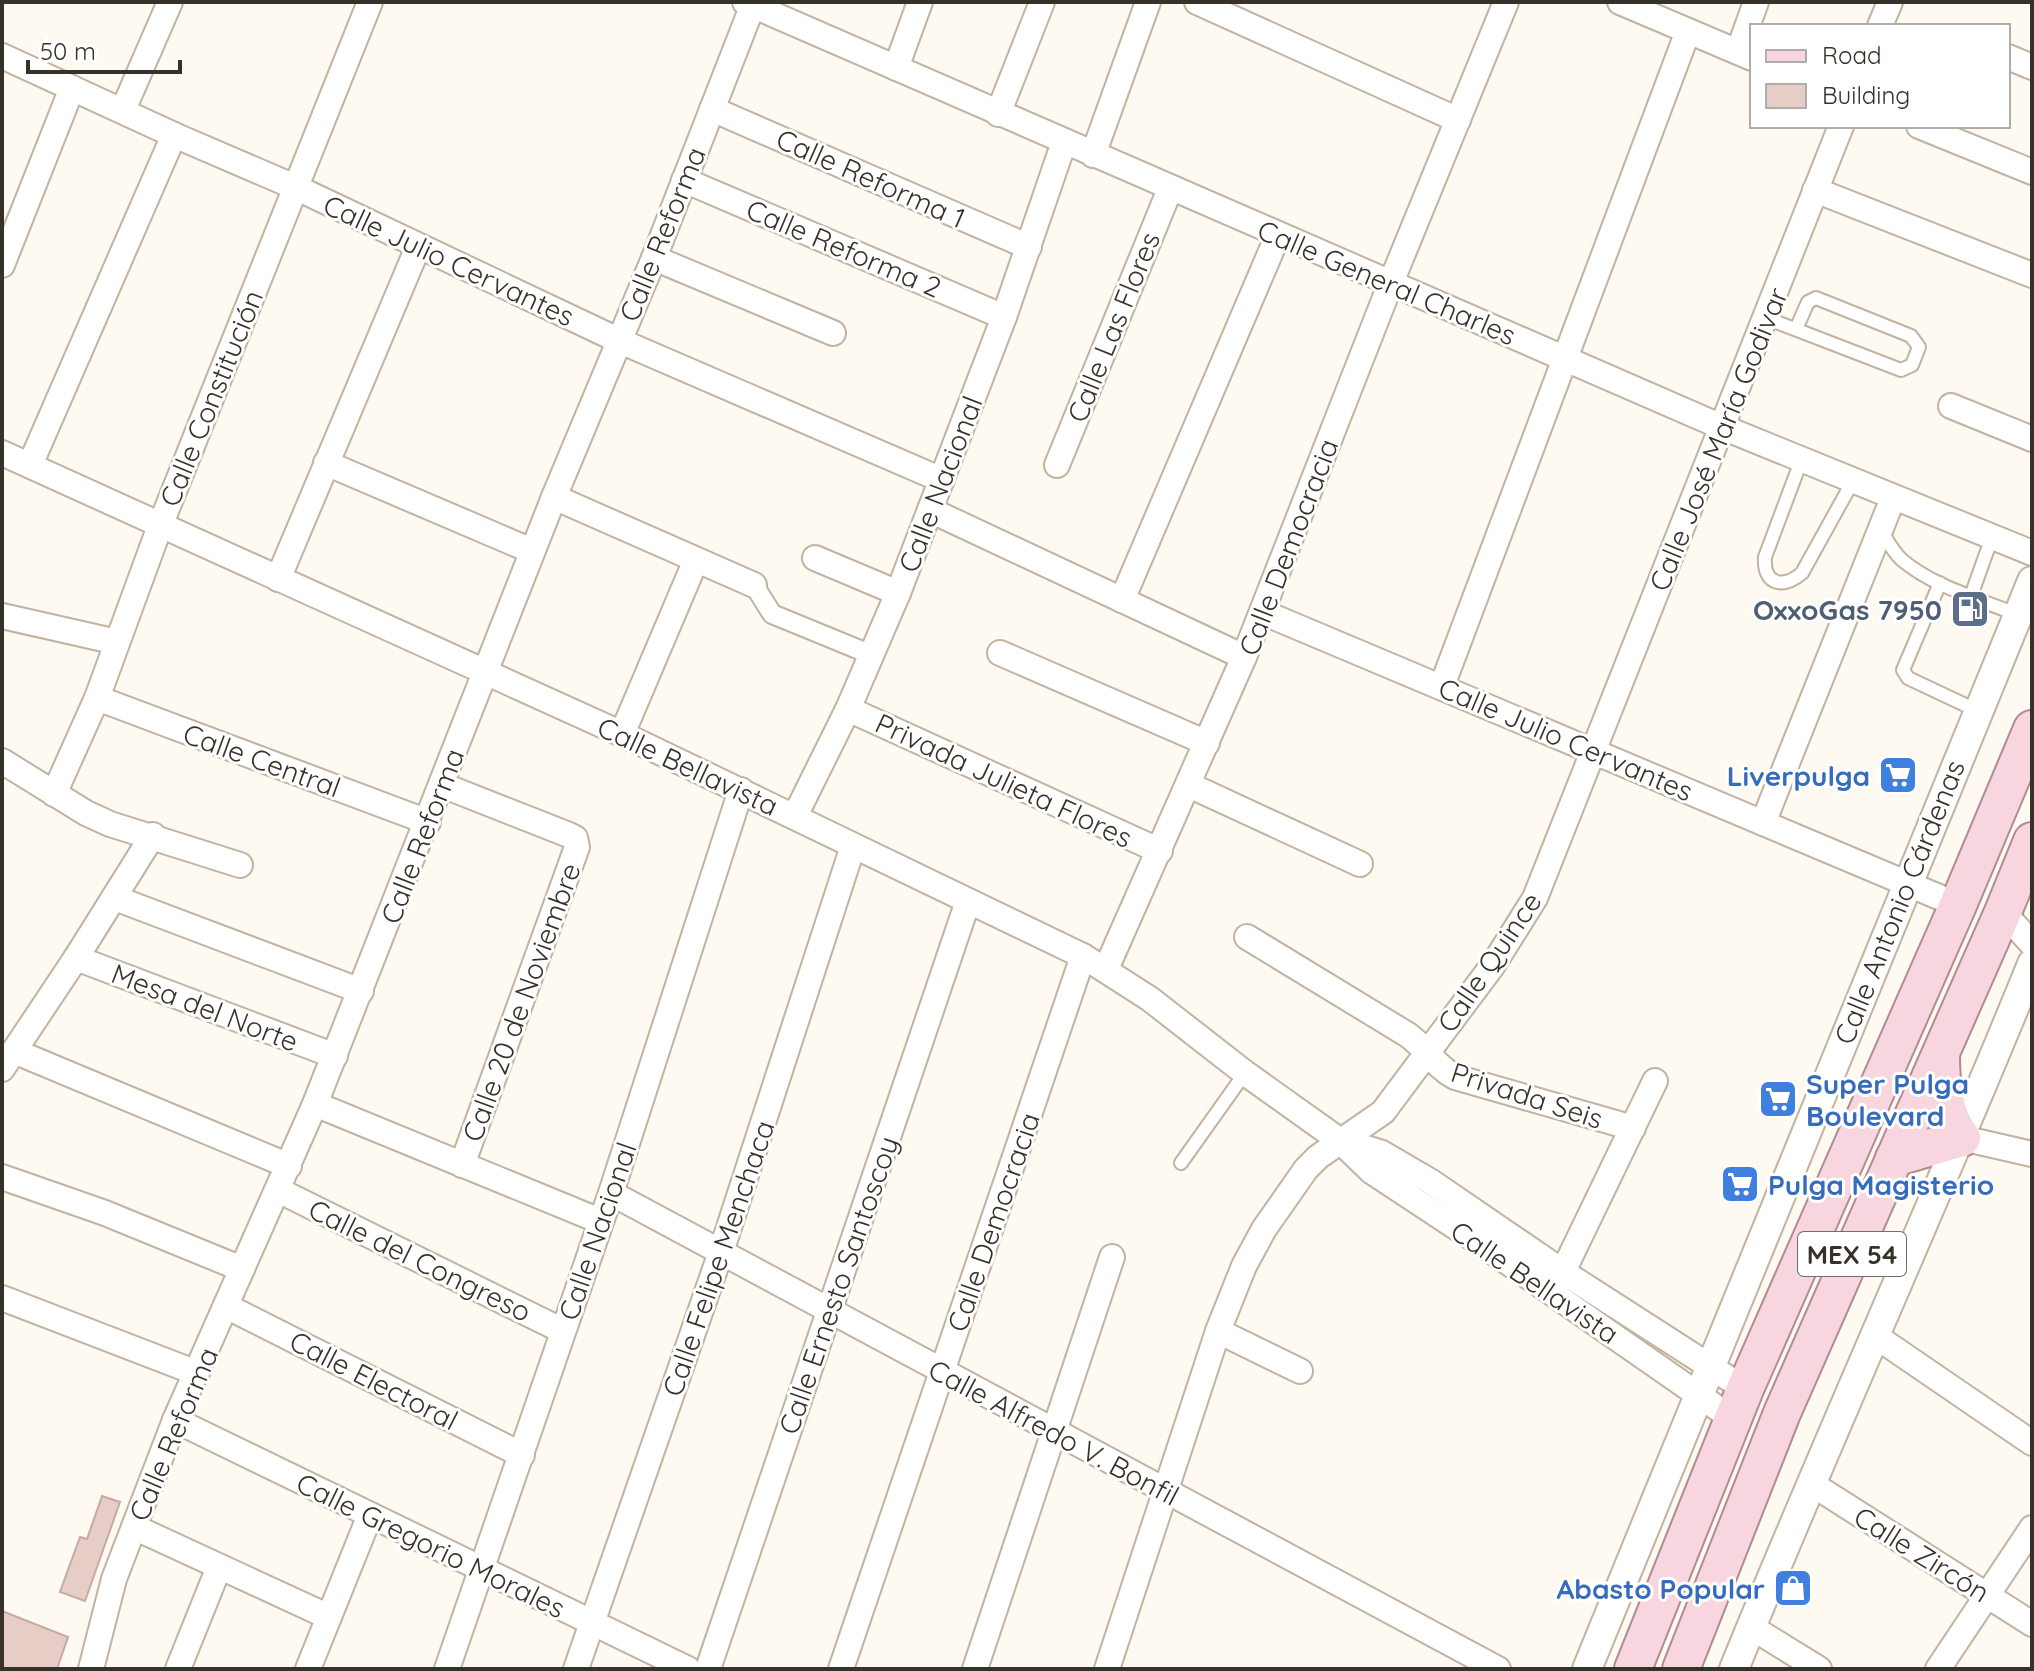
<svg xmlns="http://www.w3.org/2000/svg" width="2034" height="1671" viewBox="0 0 2034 1671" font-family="Quicksand,sans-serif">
  <rect width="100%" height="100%" fill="#fef9f1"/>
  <g fill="#e6cdc6" stroke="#c4aba5" stroke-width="2">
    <polygon points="102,1496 120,1502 85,1601 60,1592 80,1537 87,1539"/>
    <polygon points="2,1611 68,1637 57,1669 2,1669"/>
  </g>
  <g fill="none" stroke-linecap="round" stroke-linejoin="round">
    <g stroke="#c1b3a0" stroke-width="16">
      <g id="service">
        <polyline points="1766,318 1901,370 1912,365 1919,347 1911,336 1816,298 1808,302 1796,329"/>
        <path d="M 1801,461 L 1765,557 C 1763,585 1783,589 1802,573 L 1853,481"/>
        <path d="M 1880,529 C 1887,540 1893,552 1902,560 C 1934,587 1980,599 2018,615"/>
        <polyline points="1940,583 1903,670 1908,678 1978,711"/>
        <polyline points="1971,596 1992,537"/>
        <polyline points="1181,1163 1245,1073"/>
      </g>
    </g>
    <g stroke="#c1b3a0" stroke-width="22">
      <polyline id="pedestrian" points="754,585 772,614 872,655"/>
    </g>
    <g stroke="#c1b3a0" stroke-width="28">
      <g id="minor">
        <polyline points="745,2 1722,427 2032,553"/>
        <polyline points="1197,2 1458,120"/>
        <polyline points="1620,2 1752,58"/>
        <polyline points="1880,26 1890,2"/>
        <polyline points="1738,52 1756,2"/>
        <polyline points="2,56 174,135 295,187 620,341 942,480"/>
        <polyline points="2008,57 2032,67"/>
        <polyline points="896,68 920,2"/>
        <polyline points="712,109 1029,247"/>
        <polyline points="123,110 170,2"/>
        <polyline points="998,114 1042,2"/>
        <polyline points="1919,126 2032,172"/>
        <polyline points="1093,155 1148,2"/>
        <polyline points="684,180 1004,317"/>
        <polyline points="1815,190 2032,275"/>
        <polyline points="654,258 833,333"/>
        <polyline points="2,265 72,88"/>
        <polyline points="1951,406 2032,439"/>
        <polyline points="2,453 622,734 1083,956 1150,999 1245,1073 1339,1140 1371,1171 1483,1245 1733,1419"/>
        <polyline points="326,463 532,551"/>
        <polyline points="30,465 174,135"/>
        <polyline points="1057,465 1170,189"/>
        <polyline points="554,497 754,585"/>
        <polyline points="930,510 1244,657"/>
        <polyline points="815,558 898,593"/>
        <polyline points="278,579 418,247"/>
        <polyline points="1122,600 1278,235"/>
        <polyline points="1262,612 1958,905"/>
        <polyline points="2,616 117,642"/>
        <polyline points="1000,653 1207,743"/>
        <polyline points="1442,686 1688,31"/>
        <polyline points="97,698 428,822"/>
        <polyline points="848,709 1160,851"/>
        <polyline points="622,734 696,560"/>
        <polyline points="2,761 86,813 110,824 240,865"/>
        <polyline points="442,785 569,835 575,838 577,847 462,1165"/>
        <polyline points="1189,785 1360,864"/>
        <polyline points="54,794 97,698 160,526 370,2"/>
        <polyline points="795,816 848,709 898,593 1004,317 1064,142"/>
        <polyline points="1763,823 1893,498"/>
        <polyline points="115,898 361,991"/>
        <polyline points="2003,912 2032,944"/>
        <path d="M 1247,937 L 1408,1035 C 1426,1048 1436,1067 1455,1077 L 1633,1128"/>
        <polyline points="76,958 335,1056"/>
        <polyline points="1106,969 1244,657 1390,285 1506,2"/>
        <polyline points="14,1051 289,1166"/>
        <polyline points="2,1069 76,958 153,835"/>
        <polyline points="315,1104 600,1221"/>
        <polyline points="1962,1138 2032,1154"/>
        <polyline points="1343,1141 1382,1153 1430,1181 1563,1272 1745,1389"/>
        <polyline points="2,1177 105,1213 242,1269"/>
        <polyline points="278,1190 563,1331"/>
        <polyline points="611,1193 1498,1669"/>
        <polyline points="1557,1284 1655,1081"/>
        <polyline points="2,1298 197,1373"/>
        <polyline points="226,1306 522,1455"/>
        <polyline points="1218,1331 1300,1371"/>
        <polyline points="1874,1335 2032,1443"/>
        <polyline points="175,1420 688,1669"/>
        <polyline points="1812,1484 2032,1624"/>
        <polyline points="134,1527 329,1617"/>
        <polyline points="1751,1627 1819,1669"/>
        <polyline points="91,1669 114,1579 175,1420 315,1104 554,497 654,258 754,2"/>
        <polyline points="178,1669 219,1567"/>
        <polyline points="308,1669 370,1515"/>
        <polyline points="447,1669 611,1193 741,790"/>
        <polyline points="576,1669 721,1252 853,846"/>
        <polyline points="708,1669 968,901"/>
        <polyline points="841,1669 1083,956"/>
        <polyline points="975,1669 1112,1257"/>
        <polyline points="1107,1669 1218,1331 1244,1266 1264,1229 1306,1169 1318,1157 1383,1112 1493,965 1535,898 1841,126"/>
        <polyline points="1938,1669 2032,1528"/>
      </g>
    </g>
    <g stroke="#c1b3a0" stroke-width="32">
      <g id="tertiary">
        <polyline points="1587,1669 2032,581"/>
        <path d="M 1734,1669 C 1830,1433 1936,1201 2032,964"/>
      </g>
    </g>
    <g stroke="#b08b92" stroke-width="40">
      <g id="primary">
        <path d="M 1894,1158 L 1962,1138 C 1944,1114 1941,1084 1941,1055"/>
        <polyline points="1633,1669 1745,1389 1958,905 2032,729"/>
        <polyline points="1681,1669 1782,1413 2003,912 2032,841"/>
      </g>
    </g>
    <use href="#service" stroke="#fff" stroke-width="12"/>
    <use href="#pedestrian" stroke="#fff" stroke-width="18"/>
    <use href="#minor" stroke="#fff" stroke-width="24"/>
    <use href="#tertiary" stroke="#fff" stroke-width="28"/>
    <use href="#primary" stroke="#f7d6df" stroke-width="36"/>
  </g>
  <defs>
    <g id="fuel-square" transform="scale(2)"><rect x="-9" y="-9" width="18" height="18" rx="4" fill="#5c6f8a" stroke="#fff"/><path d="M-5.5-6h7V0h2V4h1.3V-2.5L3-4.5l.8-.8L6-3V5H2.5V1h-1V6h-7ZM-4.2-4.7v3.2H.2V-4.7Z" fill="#fff"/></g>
    <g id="supermarket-square" transform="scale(2)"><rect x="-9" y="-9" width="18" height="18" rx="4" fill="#3f7fe0" stroke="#fff"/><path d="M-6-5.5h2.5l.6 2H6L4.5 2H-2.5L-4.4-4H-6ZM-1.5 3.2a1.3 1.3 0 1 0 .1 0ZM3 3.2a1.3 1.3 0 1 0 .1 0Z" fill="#fff"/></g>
    <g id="shop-square" transform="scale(2)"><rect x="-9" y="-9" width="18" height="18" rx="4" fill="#3f7fe0" stroke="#fff"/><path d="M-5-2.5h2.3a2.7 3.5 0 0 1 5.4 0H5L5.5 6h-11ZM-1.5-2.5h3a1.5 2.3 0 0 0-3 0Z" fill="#fff"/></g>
  </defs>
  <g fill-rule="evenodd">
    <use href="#fuel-square" x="1970" y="609"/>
    <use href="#supermarket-square" x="1898" y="775"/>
    <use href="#supermarket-square" x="1778" y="1099"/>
    <use href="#supermarket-square" x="1740" y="1184"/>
    <use href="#shop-square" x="1793" y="1588"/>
  </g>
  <g text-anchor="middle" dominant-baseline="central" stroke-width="6" stroke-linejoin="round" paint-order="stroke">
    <rect fill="#fff" stroke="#726f69" stroke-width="2" x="1798" y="1232" width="108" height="44" rx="6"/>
    <g font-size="26" font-weight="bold" fill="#363129">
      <text x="1852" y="1254">MEX 54</text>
    </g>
    <g font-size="28" fill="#363129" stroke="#fff">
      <text transform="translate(871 178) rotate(24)">Calle Reforma 1</text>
      <text transform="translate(662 234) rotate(-68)">Calle Reforma</text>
      <text transform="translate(844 248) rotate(23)">Calle Reforma 2</text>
      <text transform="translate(449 260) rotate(25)">Calle Julio Cervantes</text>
      <text transform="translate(1387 282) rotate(23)">Calle General Charles</text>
      <text transform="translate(1113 327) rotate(-68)">Calle Las Flores</text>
      <text transform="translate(211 398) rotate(-68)">Calle Constitución</text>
      <text transform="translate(1718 439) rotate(-68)">Calle José María Godivar</text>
      <text transform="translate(940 484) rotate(-69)">Calle Nacional</text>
      <text transform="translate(1288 547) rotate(-69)">Calle Democracia</text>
      <text transform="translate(1566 739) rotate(23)">Calle Julio Cervantes</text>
      <text transform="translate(262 760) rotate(20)">Calle Central</text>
      <text transform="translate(688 766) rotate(25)">Calle Bellavista</text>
      <text transform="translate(1004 780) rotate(25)">Privada Julieta Flores</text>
      <text transform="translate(422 836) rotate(-69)">Calle Reforma</text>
      <text transform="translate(1899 902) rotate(-68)">Calle Antonio Cárdenas</text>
      <text transform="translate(1489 962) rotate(-56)">Calle Quince</text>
      <text transform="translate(521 1002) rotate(-70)">Calle 20 de Noviembre</text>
      <text transform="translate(205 1007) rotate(21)">Mesa del Norte</text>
      <text transform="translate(1527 1095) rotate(18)">Privada Seis</text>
      <text transform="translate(993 1222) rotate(-71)">Calle Democracia</text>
      <text transform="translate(597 1231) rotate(-71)">Calle Nacional</text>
      <text transform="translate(718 1258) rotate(-71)">Calle Felipe Menchaca</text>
      <text transform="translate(420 1260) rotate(26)">Calle del Congreso</text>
      <text transform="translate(1535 1282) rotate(34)">Calle Bellavista</text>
      <text transform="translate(838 1285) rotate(-71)">Calle Ernesto Santoscoy</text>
      <text transform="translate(374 1380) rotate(27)">Calle Electoral</text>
      <text transform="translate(1054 1432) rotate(28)">Calle Alfredo V. Bonfil</text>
      <text transform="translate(173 1434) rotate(-67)">Calle Reforma</text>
      <text transform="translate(431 1545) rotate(26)">Calle Gregorio Morales</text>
      <text transform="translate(1922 1554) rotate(32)">Calle Zircón</text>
    </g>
    <g font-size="28" font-weight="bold" fill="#4e5e75" stroke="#fff" text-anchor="end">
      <text x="1942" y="609">OxxoGas 7950</text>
    </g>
    <g font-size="28" font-weight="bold" fill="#366cbe" stroke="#fff" text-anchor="end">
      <text x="1870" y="775">Liverpulga</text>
      <text x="1806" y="1083" text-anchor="start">Super Pulga<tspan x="1806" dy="32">Boulevard</tspan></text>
      <text x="1768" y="1184" text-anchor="start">Pulga Magisterio</text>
      <text x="1765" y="1588">Abasto Popular</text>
    </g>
  </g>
  <rect width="2034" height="1671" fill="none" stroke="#363129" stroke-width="8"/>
  <rect x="1750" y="24" width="260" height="104" fill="#ffffff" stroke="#afada9" stroke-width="2"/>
  <rect x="1766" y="50" width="40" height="12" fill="#f7d6df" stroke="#afada9" stroke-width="2"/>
  <text x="1822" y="64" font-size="24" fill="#363129">Road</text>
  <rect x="1766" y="84" width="40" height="24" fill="#e6cdc6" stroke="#afada9" stroke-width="2"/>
  <text x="1822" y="104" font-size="24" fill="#363129">Building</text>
  <path d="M28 60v12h152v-12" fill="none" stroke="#363129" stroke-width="4"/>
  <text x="40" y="60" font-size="24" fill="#363129" stroke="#ffffff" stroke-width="6" paint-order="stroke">50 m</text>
</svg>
